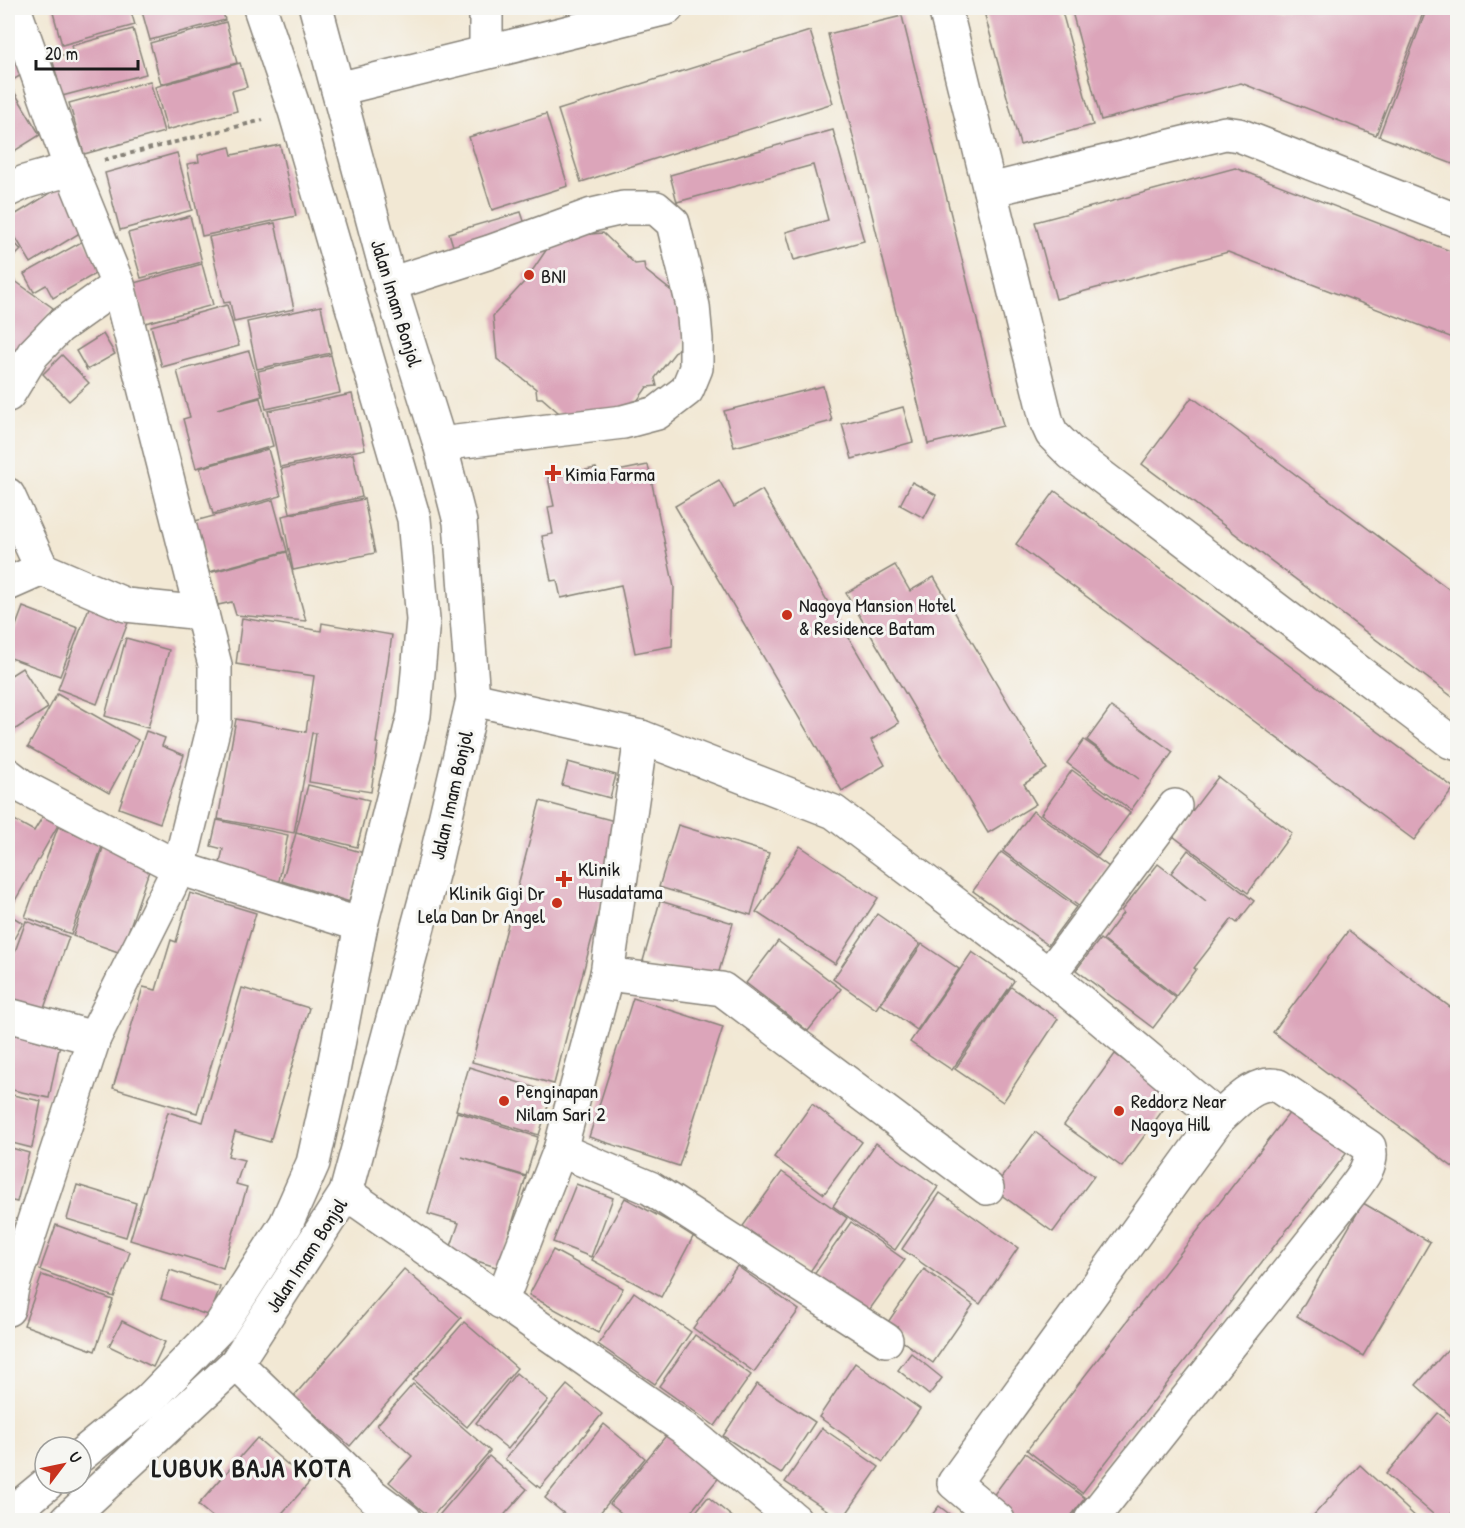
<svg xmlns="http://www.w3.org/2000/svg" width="1465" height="1528" viewBox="0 0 1465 1528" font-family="'Patrick Hand',sans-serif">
  <rect width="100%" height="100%" fill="#f6f6f2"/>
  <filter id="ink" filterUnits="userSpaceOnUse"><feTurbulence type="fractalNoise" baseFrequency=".0167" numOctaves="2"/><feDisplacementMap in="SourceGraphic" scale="12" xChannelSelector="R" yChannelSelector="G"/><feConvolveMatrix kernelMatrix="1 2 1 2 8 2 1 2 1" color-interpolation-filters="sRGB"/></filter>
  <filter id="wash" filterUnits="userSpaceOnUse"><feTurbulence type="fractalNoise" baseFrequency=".008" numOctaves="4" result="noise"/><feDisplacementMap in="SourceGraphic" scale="24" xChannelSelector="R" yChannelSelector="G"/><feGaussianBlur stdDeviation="1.35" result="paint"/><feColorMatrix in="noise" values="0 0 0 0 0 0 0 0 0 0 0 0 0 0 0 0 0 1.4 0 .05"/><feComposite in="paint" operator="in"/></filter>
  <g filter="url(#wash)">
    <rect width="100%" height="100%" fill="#f2e8d4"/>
    <g id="blocks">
      <g fill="#dca5ba">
        <polygon points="56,8 130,8 135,25 62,45 52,9"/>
        <polygon points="141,8 222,8 225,20 150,40"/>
        <polygon points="983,8 1061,8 1093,125 1020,145"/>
        <polygon points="1071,8 1425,8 1376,135 1241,83 1101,120"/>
        <polygon points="1427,8 1458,8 1458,166 1379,136"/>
        <polygon points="902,16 1003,426 928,444 828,34"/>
        <polygon points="226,22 237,63 161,84 150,43"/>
        <polygon points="133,29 146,74 62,96 52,58 73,52 71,46"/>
        <polygon points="810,31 833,103 581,182 558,110"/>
        <polygon points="8,36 28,71 8,83"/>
        <polygon points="240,63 247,87 232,91 237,111 167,130 155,87"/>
        <polygon points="150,81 164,132 84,154 69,103"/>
        <polygon points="12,88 40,135 8,155 8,90"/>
        <polygon points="546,114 568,186 492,210 469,137"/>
        <polygon points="833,130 864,241 794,260 786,232 828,220 813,165 677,202 670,175"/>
        <polygon points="280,145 296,216 202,236 187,164 199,162 198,155 230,147 232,155"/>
        <polygon points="177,153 192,210 120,230 105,173"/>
        <polygon points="1235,168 1458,254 1458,340 1228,252 1056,299 1035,222"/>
        <polygon points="65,184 91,226 31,263 8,225 8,219"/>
        <polygon points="521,212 527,230 455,252 449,233"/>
        <polygon points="190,216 202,262 141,278 128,233"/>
        <polygon points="275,223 294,309 234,322 230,302 224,303 209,237"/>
        <polygon points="603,233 635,264 644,263 645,270 679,297 684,341 655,378 657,386 647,387 623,421 574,426 542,398 537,398 536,389 497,359 493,316 525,281 524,274 530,274 555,237"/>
        <polygon points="8,235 21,250 8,263"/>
        <polygon points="85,240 102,270 53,298 46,285 34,292 24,274"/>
        <polygon points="202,264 213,305 145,323 134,283"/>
        <polygon points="8,276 53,308 8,372"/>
        <polygon points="227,305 239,346 162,367 151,326"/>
        <polygon points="321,306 331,353 257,369 247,322"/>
        <polygon points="103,334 115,354 87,370 76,351"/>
        <polygon points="249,351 262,396 217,409 260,398 273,446 196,468 183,419 190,417 177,371"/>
        <polygon points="62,355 89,383 69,401 43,374"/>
        <polygon points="331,355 340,393 266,409 258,371"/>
        <polygon points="823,386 832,421 734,447 724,411"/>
        <polygon points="352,394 365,449 280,467 268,411"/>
        <polygon points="1192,397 1458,596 1458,701 1142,464"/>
        <polygon points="903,407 913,442 852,459 842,424"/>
        <polygon points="268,449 281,496 213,514 200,468"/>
        <polygon points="353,454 362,497 290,513 281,469"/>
        <polygon points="648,465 674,587 672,646 635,653 621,585 561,598 557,580 551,581 542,536 553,534 548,507 554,506 548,478 596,468 598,475"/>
        <polygon points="719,480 734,507 762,490 899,723 871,740 885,765 842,791 675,506"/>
        <polygon points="912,482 936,495 924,518 900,505"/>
        <polygon points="1055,491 1454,788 1414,840 1016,544"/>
        <polygon points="364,499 375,553 293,570 282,516"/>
        <polygon points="273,500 287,551 209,572 195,521"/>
        <polygon points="287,552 306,621 236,615 232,602 218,605 209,573"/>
        <polygon points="895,565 910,591 934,577 1047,769 1024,784 1036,804 988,833 846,593"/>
        <polygon points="90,605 129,620 97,704 58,689"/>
        <polygon points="23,607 78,628 60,676 8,657 8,647"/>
        <polygon points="242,618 321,631 322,623 392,635 376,743 378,743 371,792 309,782 316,733 312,733 294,833 218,819 236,719 306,732 314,676 236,664"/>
        <polygon points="126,638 169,650 148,728 105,716"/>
        <polygon points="22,668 48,708 8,734 8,677"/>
        <polygon points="57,694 138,740 109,793 28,747"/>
        <polygon points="1111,707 1173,752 1131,810 1067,763 1084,740 1139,779 1087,740"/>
        <polygon points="146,731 165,738 162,746 184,755 160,823 119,808"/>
        <polygon points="568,762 616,775 610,798 562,785"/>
        <polygon points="1072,770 1130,813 1098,856 1041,814"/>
        <polygon points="1218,777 1292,833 1248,893 1173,836"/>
        <polygon points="308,785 369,800 357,847 296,832"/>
        <polygon points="540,801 622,823 554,1084 472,1062"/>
        <polygon points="1033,811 1109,867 1080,907 1003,851"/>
        <polygon points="43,816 58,825 8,913 8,820 9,817 34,831"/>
        <polygon points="217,820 288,835 279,881 219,868 223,849 211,846"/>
        <polygon points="678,825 769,853 751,915 659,887"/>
        <polygon points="58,827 103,844 71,934 25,917"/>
        <polygon points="296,833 364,853 350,902 282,881"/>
        <polygon points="104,845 152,862 121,953 73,936"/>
        <polygon points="800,846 878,898 835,964 756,912"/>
        <polygon points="1188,850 1254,901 1237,923 1232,919 1194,968 1196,969 1176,996 1103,940 1123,913 1121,911 1158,864 1206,901 1171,873"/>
        <polygon points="1001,852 1076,907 1048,945 973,891"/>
        <polygon points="190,893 256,913 197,1113 113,1088 143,987 156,990 171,940 176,942"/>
        <polygon points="660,901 733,923 716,982 643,961"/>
        <polygon points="8,914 23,923 8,949"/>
        <polygon points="877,914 920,944 876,1009 833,979"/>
        <polygon points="26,921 69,937 41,1017 8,1004 8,971"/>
        <polygon points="1348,931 1458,1013 1458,1171 1273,1032"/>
        <polygon points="1100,939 1176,998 1153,1028 1076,970"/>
        <polygon points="778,941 841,989 808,1031 746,983"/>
        <polygon points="922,944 959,969 917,1030 881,1004"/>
        <polygon points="972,952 1014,981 952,1070 910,1042"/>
        <polygon points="1011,987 1058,1019 1003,1102 955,1069"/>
        <polygon points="242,988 309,1008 270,1142 235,1132 228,1156 244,1160 236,1184 247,1187 223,1268 130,1240 168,1112 203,1122"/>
        <polygon points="633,998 723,1027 679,1166 589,1137"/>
        <polygon points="8,1033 60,1044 49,1098 8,1089"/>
        <polygon points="1115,1054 1173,1096 1122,1167 1064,1125"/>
        <polygon points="469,1067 552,1093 539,1135 456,1110"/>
        <polygon points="8,1094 41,1101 32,1148 8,1142"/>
        <polygon points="812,1104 862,1142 824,1194 774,1157"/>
        <polygon points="1294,1107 1349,1150 1082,1493 1027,1450"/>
        <polygon points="457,1112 538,1137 526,1176 462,1157 526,1177 499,1268 449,1252 459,1223 428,1214"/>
        <polygon points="1035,1132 1094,1176 1053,1232 993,1189"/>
        <polygon points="876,1143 938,1187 895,1250 833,1206"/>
        <polygon points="8,1147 29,1153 17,1202 8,1200"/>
        <polygon points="782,1172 847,1218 809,1273 743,1226"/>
        <polygon points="576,1184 613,1198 591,1257 553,1242"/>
        <polygon points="77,1185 136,1203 126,1237 67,1219"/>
        <polygon points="940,1193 1018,1248 980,1304 902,1249"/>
        <polygon points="625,1198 694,1235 661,1297 592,1260"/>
        <polygon points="1363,1203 1430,1242 1363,1356 1297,1316"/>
        <polygon points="851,1222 905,1260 865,1316 811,1279"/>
        <polygon points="56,1225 130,1252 114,1297 40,1270"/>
        <polygon points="553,1250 623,1288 598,1333 529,1295"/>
        <polygon points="737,1266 799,1310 754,1372 693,1328"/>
        <polygon points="404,1269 461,1318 350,1446 294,1396"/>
        <polygon points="924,1269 973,1305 933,1363 884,1328"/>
        <polygon points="170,1270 220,1287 210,1316 161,1299"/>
        <polygon points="42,1275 113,1300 95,1351 24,1325"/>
        <polygon points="634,1292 691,1332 655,1384 598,1344"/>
        <polygon points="122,1321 165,1342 153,1367 109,1346"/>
        <polygon points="464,1322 517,1368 467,1427 413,1380"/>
        <polygon points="695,1335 751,1375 715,1426 659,1386"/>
        <polygon points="1448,1349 1458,1357 1458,1422 1416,1385"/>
        <polygon points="911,1353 942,1378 929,1395 898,1370"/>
        <polygon points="855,1363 920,1409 883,1462 819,1417"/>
        <polygon points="516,1373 548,1400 508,1449 476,1423"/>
        <polygon points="413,1384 490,1451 431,1518 389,1482 412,1456 377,1425"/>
        <polygon points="757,1384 815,1422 781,1474 723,1436"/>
        <polygon points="567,1385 602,1414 540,1488 505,1459"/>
        <polygon points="1438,1413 1458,1429 1458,1506 1445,1520 1440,1520 1386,1474"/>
        <polygon points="604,1424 645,1458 594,1520 572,1520 545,1498"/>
        <polygon points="822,1428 879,1467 842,1520 785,1482"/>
        <polygon points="669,1432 721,1475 684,1520 630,1520 610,1504"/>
        <polygon points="257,1438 309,1483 276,1520 216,1520 198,1505"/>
        <polygon points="1025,1453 1085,1498 1068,1520 1014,1520 989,1501"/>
        <polygon points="489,1456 527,1489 500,1520 435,1520"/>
        <polygon points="1360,1465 1419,1520 1312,1520 1310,1519"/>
        <polygon points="708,1497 736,1520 689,1520"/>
        <polygon points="939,1506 957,1520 928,1520"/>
      </g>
    </g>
  </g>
  <g filter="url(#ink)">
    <use href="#blocks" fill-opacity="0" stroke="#878278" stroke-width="1.5"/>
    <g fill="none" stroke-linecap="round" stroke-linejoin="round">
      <g stroke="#878278" stroke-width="36">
        <g id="minor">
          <polyline points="486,8 486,52"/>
          <polyline points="945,8 1047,423 1052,434 1072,454 1451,742 1458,744"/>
          <polyline points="338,89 667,8"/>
          <polyline points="8,190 25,182 71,169"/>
          <polyline points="990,190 1225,133 1239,135 1458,221"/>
          <polyline points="390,284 490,252 592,215 623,208 656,208 673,223 693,306 696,339 696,368 687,390 657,413 623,422 440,444"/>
          <polyline points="8,395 33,354 59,327 118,285"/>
          <polyline points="8,495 42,569 126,605 202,613"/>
          <polyline points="8,584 42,569"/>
          <polyline points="473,699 641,737 834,812 1049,975 1219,1118"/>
          <polyline points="8,775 25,788 179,868 361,925"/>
          <polyline points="607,974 722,989 987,1188"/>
          <polyline points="1049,975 1175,806"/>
          <polyline points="8,1015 94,1038"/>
          <polyline points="560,1150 650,1188 886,1340"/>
          <polyline points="346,1193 684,1428 795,1520"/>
          <polyline points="501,1302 560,1150 607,974 641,737"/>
          <polyline points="8,1309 12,1288 94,1038 179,868 215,722 215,665 118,285 71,169 14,8"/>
          <polyline points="236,1363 373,1496 405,1520"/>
          <path d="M 998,1520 L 954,1483 L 1219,1118 C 1235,1104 1255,1080 1278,1086 L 1369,1147 C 1375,1167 1355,1186 1344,1201 L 1091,1520"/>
        </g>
      </g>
      <g stroke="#878278" stroke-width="36">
        <g id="major">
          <polyline points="81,1455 149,1400 219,1328 286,1224 313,1163 330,1087 361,925 414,715 423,620 414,519 295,111 260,8"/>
          <polyline points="8,1516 48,1483"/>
          <polyline points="67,1520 236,1363 346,1193 434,867 473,699 460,522 440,444 390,284 316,8"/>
        </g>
      </g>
      <polyline stroke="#878278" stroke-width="4" stroke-dasharray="4.5 4.5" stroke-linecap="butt" points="104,160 263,120"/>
      <use href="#minor" stroke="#fff" stroke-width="33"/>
      <use href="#major" stroke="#fff" stroke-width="33"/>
    </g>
  </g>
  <g fill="#c8321e" stroke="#f6f6f2" stroke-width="2">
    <circle cx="529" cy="275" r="6"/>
    <path d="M550 464h6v6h6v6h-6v6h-6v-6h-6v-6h6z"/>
    <circle cx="787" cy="615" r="6"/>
    <path d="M561 870h6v6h6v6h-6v6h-6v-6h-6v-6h6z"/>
    <circle cx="557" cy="903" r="6"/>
    <circle cx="504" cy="1101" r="6"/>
    <circle cx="1119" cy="1111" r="6"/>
  </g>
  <g text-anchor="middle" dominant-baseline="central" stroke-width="6" stroke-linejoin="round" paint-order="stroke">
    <g font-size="20" fill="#1c1c1c" stroke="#f6f6f2" text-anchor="start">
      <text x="541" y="275">BNI</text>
      <text x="565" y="473">Kimia Farma</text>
      <text x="799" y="604">Nagoya Mansion Hotel<tspan x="799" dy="23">&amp; Residence Batam</tspan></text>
      <text x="578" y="868">Klinik<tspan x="578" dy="23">Husadatama</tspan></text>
      <text x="545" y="892" text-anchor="end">Klinik Gigi Dr<tspan x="545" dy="23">Lela Dan Dr Angel</tspan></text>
      <text x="516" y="1090">Penginapan<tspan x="516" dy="23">Nilam Sari 2</tspan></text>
      <text x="1131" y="1100">Reddorz Near<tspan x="1131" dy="23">Nagoya Hill</tspan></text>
    </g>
    <g font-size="20" fill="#1c1c1c" stroke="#f6f6f2">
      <text transform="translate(397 303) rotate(73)">Jalan Imam Bonjol</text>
      <text transform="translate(451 795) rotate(-77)">Jalan Imam Bonjol</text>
      <text transform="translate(306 1255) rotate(-57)">Jalan Imam Bonjol</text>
    </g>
    <g font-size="26" font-weight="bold" letter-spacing="1.5" fill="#1c1c1c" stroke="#f6f6f2">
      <text x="252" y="1467">LUBUK BAJA KOTA</text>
    </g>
  </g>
  <rect width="1465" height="1528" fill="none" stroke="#f6f6f2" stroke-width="30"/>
  <g transform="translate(63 1465) rotate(58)"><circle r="28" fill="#f6f6f2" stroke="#9f9f9c" stroke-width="1.5"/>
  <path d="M0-4.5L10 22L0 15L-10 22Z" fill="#c8321e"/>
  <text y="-9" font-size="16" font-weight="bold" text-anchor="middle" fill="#1c1c1c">U</text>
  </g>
  <path d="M36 60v9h102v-9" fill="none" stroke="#1c1c1c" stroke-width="3"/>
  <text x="45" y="60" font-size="18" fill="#1c1c1c" stroke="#f6f6f2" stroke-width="4.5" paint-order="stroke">20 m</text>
</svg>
